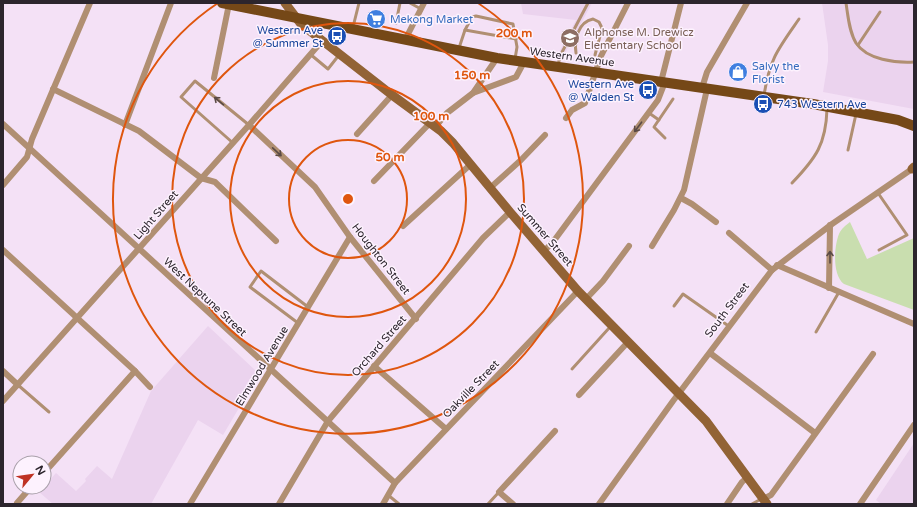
<svg xmlns="http://www.w3.org/2000/svg" width="917" height="507" viewBox="0 0 917 507" font-family="'Varela Round',sans-serif">
  <rect width="100%" height="100%" fill="#f4e1f6"/>
  <g fill="#ebd3ee">
    <polygon points="521,3 592,3 563,57 557,56 576,20 523,14"/>
    <polygon points="822,3 914,3 914,109 823,92 828,61 828,45"/>
    <polygon points="208,326 257,372 258,376 223,435 198,420 151,504 53,504 39,492 56,473 76,491 86,481 85,479 97,466 112,479 151,391"/>
    <polygon points="914,443 914,504 881,504 876,500"/>
  </g>
  <path fill="#c9deaf" d="M 850,222 L 867,259 L 914,238 L 914,310 L 844,284 C 832,275 834,246 839,234 C 841,229 846,225 850,222 Z"/>
  <g fill="none" stroke-linecap="round" stroke-linejoin="round">
    <g stroke="#b08f72" stroke-width="3">
      <polyline points="410,3 421,9"/>
      <path d="M 846,3 C 848,16 849,31 856,43 C 867,60 896,63 914,62"/>
      <polyline points="396,23 400,3"/>
      <polyline points="353,27 359,3"/>
      <polyline points="465,30 516,39"/>
      <polyline points="858,45 880,12"/>
      <polyline points="459,48 465,30 472,17 476,16 513,24 517,47 515,59"/>
      <path d="M 576,53 C 574,40 578,22 593,19 L 599,22 L 602,28 L 595,55"/>
      <polyline points="310,54 328,69 339,55"/>
      <polyline points="558,66 560,56 588,3"/>
      <path d="M 764,95 C 770,58 778,49 799,19"/>
      <polyline points="649,113 659,120"/>
      <polyline points="665,138 654,127 673,99"/>
      <polyline points="233,143 181,97 195,81 249,125"/>
      <polyline points="848,150 856,114"/>
      <path d="M 792,183 C 816,158 826,144 827,109"/>
      <polyline points="878,193 907,235 879,250"/>
      <polyline points="674,306 683,294 730,327"/>
      <polyline points="298,323 250,287 261,271 308,307"/>
      <polyline points="816,332 839,292"/>
      <polyline points="572,369 610,327"/>
      <polyline points="18,385 49,412"/>
      <polyline points="388,495 399,504"/>
      <polyline points="488,504 499,492"/>
      <polyline points="752,504 761,499"/>
    </g>
    <g stroke="#b08f72" stroke-width="6">
      <polyline points="405,40 424,3"/>
      <polyline points="214,78 229,4"/>
      <polyline points="661,82 681,3"/>
      <polyline points="702,88 707,72 747,3"/>
      <polyline points="53,89 139,131 201,178 215,182 276,241"/>
      <polyline points="473,93 516,77 524,62"/>
      <polyline points="566,118 572,110 585,103 601,56 628,3"/>
      <polyline points="3,124 395,483"/>
      <polyline points="125,125 171,3"/>
      <polyline points="249,125 315,187 350,237 416,319"/>
      <polyline points="435,127 447,113 473,93 497,58"/>
      <polyline points="357,134 392,95"/>
      <polyline points="374,181 430,123"/>
      <polyline points="3,185 27,157 32,139 90,3"/>
      <polyline points="490,188 521,160 545,135"/>
      <polyline points="681,198 692,204 716,222"/>
      <polyline points="403,226 471,164"/>
      <polyline points="729,233 772,270"/>
      <polyline points="652,246 674,210 684,190 707,89"/>
      <polyline points="3,250 135,371 150,387"/>
      <polyline points="543,252 553,242 658,100 665,82"/>
      <polyline points="777,265 914,324"/>
      <polyline points="829,288 830,225"/>
      <polyline points="586,299 603,281 629,246"/>
      <polyline points="710,353 815,433"/>
      <polyline points="374,366 446,429"/>
      <polyline points="3,371 18,385"/>
      <polyline points="579,395 628,342"/>
      <polyline points="3,401 249,125 322,41"/>
      <polyline points="44,473 135,371"/>
      <polyline points="763,499 771,495 873,354"/>
      <polyline points="17,503 31,487"/>
      <polyline points="190,504 350,237"/>
      <polyline points="279,504 328,421 483,238 510,212"/>
      <polyline points="383,504 395,483 578,291"/>
      <polyline points="513,504 499,492 555,431"/>
      <polyline points="599,504 673,401 772,270 832,224 912,169"/>
      <polyline points="727,504 742,482 748,477"/>
      <polyline points="860,504 914,425"/>
    </g>
    <g stroke="#926335" stroke-width="9">
      <polyline points="285,3 301,24 392,95 441,131 453,143 510,212 578,291 706,421 767,504"/>
      <polyline points="912,169 914,167"/>
    </g>
    <polyline stroke="#754817" stroke-width="10" points="222,3 497,58 813,104 898,120 914,126"/>
  </g>
  <defs><path id="oneway-shaft" d="M-6 0H5M1.5-3L5.5 0L1.5 3" fill="none" stroke-width="1.6" stroke-linecap="round" stroke-linejoin="round"/></defs>
  <g stroke="#5a4a45">
    <use href="#oneway-shaft" transform="translate(219 101) rotate(-140)"/>
    <use href="#oneway-shaft" transform="translate(638 127) rotate(127)"/>
    <use href="#oneway-shaft" transform="translate(277 152) rotate(43)"/>
    <use href="#oneway-shaft" transform="translate(830 257) rotate(-90)"/>
  </g>
  <g fill="none" stroke="#df560e" stroke-width="2">
    <circle cx="348" cy="199" r="59"/>
    <circle cx="348" cy="199" r="118"/>
    <circle cx="348" cy="199" r="176"/>
    <path d="M478 3A235 235 0 1 1 218 3"/>
  </g>
  <defs>
    <g id="supermarket-disc" transform="scale(1)"><circle r="9.5" fill="#3f7fe0" stroke="#fdf2fe"/><path d="M-6-5.5h2.5l.6 2H6L4.5 2H-2.5L-4.4-4H-6ZM-1.5 3.2a1.3 1.3 0 1 0 .1 0ZM3 3.2a1.3 1.3 0 1 0 .1 0Z" fill="#fff"/></g>
    <g id="bus-disc" transform="scale(1)"><circle r="9.5" fill="#1a4fb4" stroke="#fdf2fe"/><path d="M-5-6H5V4H4V6H2V4H-2V6H-4V4H-5ZM-3.5-4V0h7V-4ZM-3.5 1.2v1.5H-2V1.2ZM2 1.2v1.5H3.5V1.2Z" fill="#fff"/></g>
    <g id="school-disc" transform="scale(1)"><circle r="9.5" fill="#8d6e63" stroke="#fdf2fe"/><path d="M0-5L7-2L0 1L-7-2ZM-4 1L0 2.5L4 1V4Q0 6-4 4Z" fill="#fff"/></g>
    <g id="shop-disc" transform="scale(1)"><circle r="9.5" fill="#3f7fe0" stroke="#fdf2fe"/><path d="M-5-2.5h2.3a2.7 3.5 0 0 1 5.4 0H5L5.5 6h-11ZM-1.5-2.5h3a1.5 2.3 0 0 0-3 0Z" fill="#fff"/></g>
  </defs>
  <g fill-rule="evenodd">
    <use href="#supermarket-disc" x="376" y="19"/>
    <use href="#bus-disc" x="337" y="36"/>
    <use href="#school-disc" x="570" y="38"/>
    <use href="#shop-disc" x="738" y="72"/>
    <use href="#bus-disc" x="648" y="90"/>
    <use href="#bus-disc" x="763" y="104"/>
  </g>
  <g text-anchor="middle" dominant-baseline="central" stroke-width="3" stroke-linejoin="round" paint-order="stroke">
    <g font-size="11" fill="#366cbe" stroke="#fdf2fe" text-anchor="start">
      <text x="390" y="19">Mekong Market</text>
      <text x="752" y="66">Salvy the<tspan x="752" dy="13">Florist</tspan></text>
    </g>
    <g font-size="11" fill="#164399" stroke="#fdf2fe" text-anchor="end">
      <text x="323" y="30">Western Ave<tspan x="323" dy="13">@ Summer St</tspan></text>
      <text x="634" y="84">Western Ave<tspan x="634" dy="13">@ Walden St</tspan></text>
      <text x="777" y="104" text-anchor="start">743 Western Ave</text>
    </g>
    <g font-size="11" fill="#785e54" stroke="#fdf2fe" text-anchor="start">
      <text x="584" y="32">Alphonse M. Drewicz<tspan x="584" dy="13">Elementary School</tspan></text>
    </g>
    <g font-size="11" fill="#2c252d" stroke="#fdf2fe">
      <text transform="translate(572 57) rotate(8)">Western Avenue</text>
      <text transform="translate(156 215) rotate(-49)">Light Street</text>
      <text transform="translate(545 235) rotate(49)">Summer Street</text>
      <text transform="translate(381 259) rotate(52)">Houghton Street</text>
      <text transform="translate(205 297) rotate(43)">West Neptune Street</text>
      <text transform="translate(727 310) rotate(-53)">South Street</text>
      <text transform="translate(379 346) rotate(-49)">Orchard Street</text>
      <text transform="translate(262 366) rotate(-59)">Elmwood Avenue</text>
      <text transform="translate(471 389) rotate(-46)">Oakville Street</text>
    </g>
  </g>
  <circle cx="348" cy="199" r="6" fill="#df560e" stroke="#fdf2fe" stroke-width="2"/>
  <g font-size="12" text-anchor="middle" font-weight="bold" fill="#df560e" stroke="#fdf2fe" stroke-width="3" stroke-linejoin="round" paint-order="stroke">
    <text x="514" y="37">200 m</text>
    <text x="472" y="79">150 m</text>
    <text x="431" y="120">100 m</text>
    <text x="390" y="161">50 m</text>
  </g>
  <rect width="917" height="507" fill="none" stroke="#2c252d" stroke-width="8"/>
  <g transform="translate(32 475) rotate(61)"><circle r="19" fill="#fdf2fe" stroke="#a9a0aa"/>
  <path d="M0-3L7 15L0 10L-7 15Z" fill="#bf3224"/>
  <text y="-6" font-size="11" font-weight="bold" text-anchor="middle" fill="#2c252d">N</text>
  </g>
</svg>
